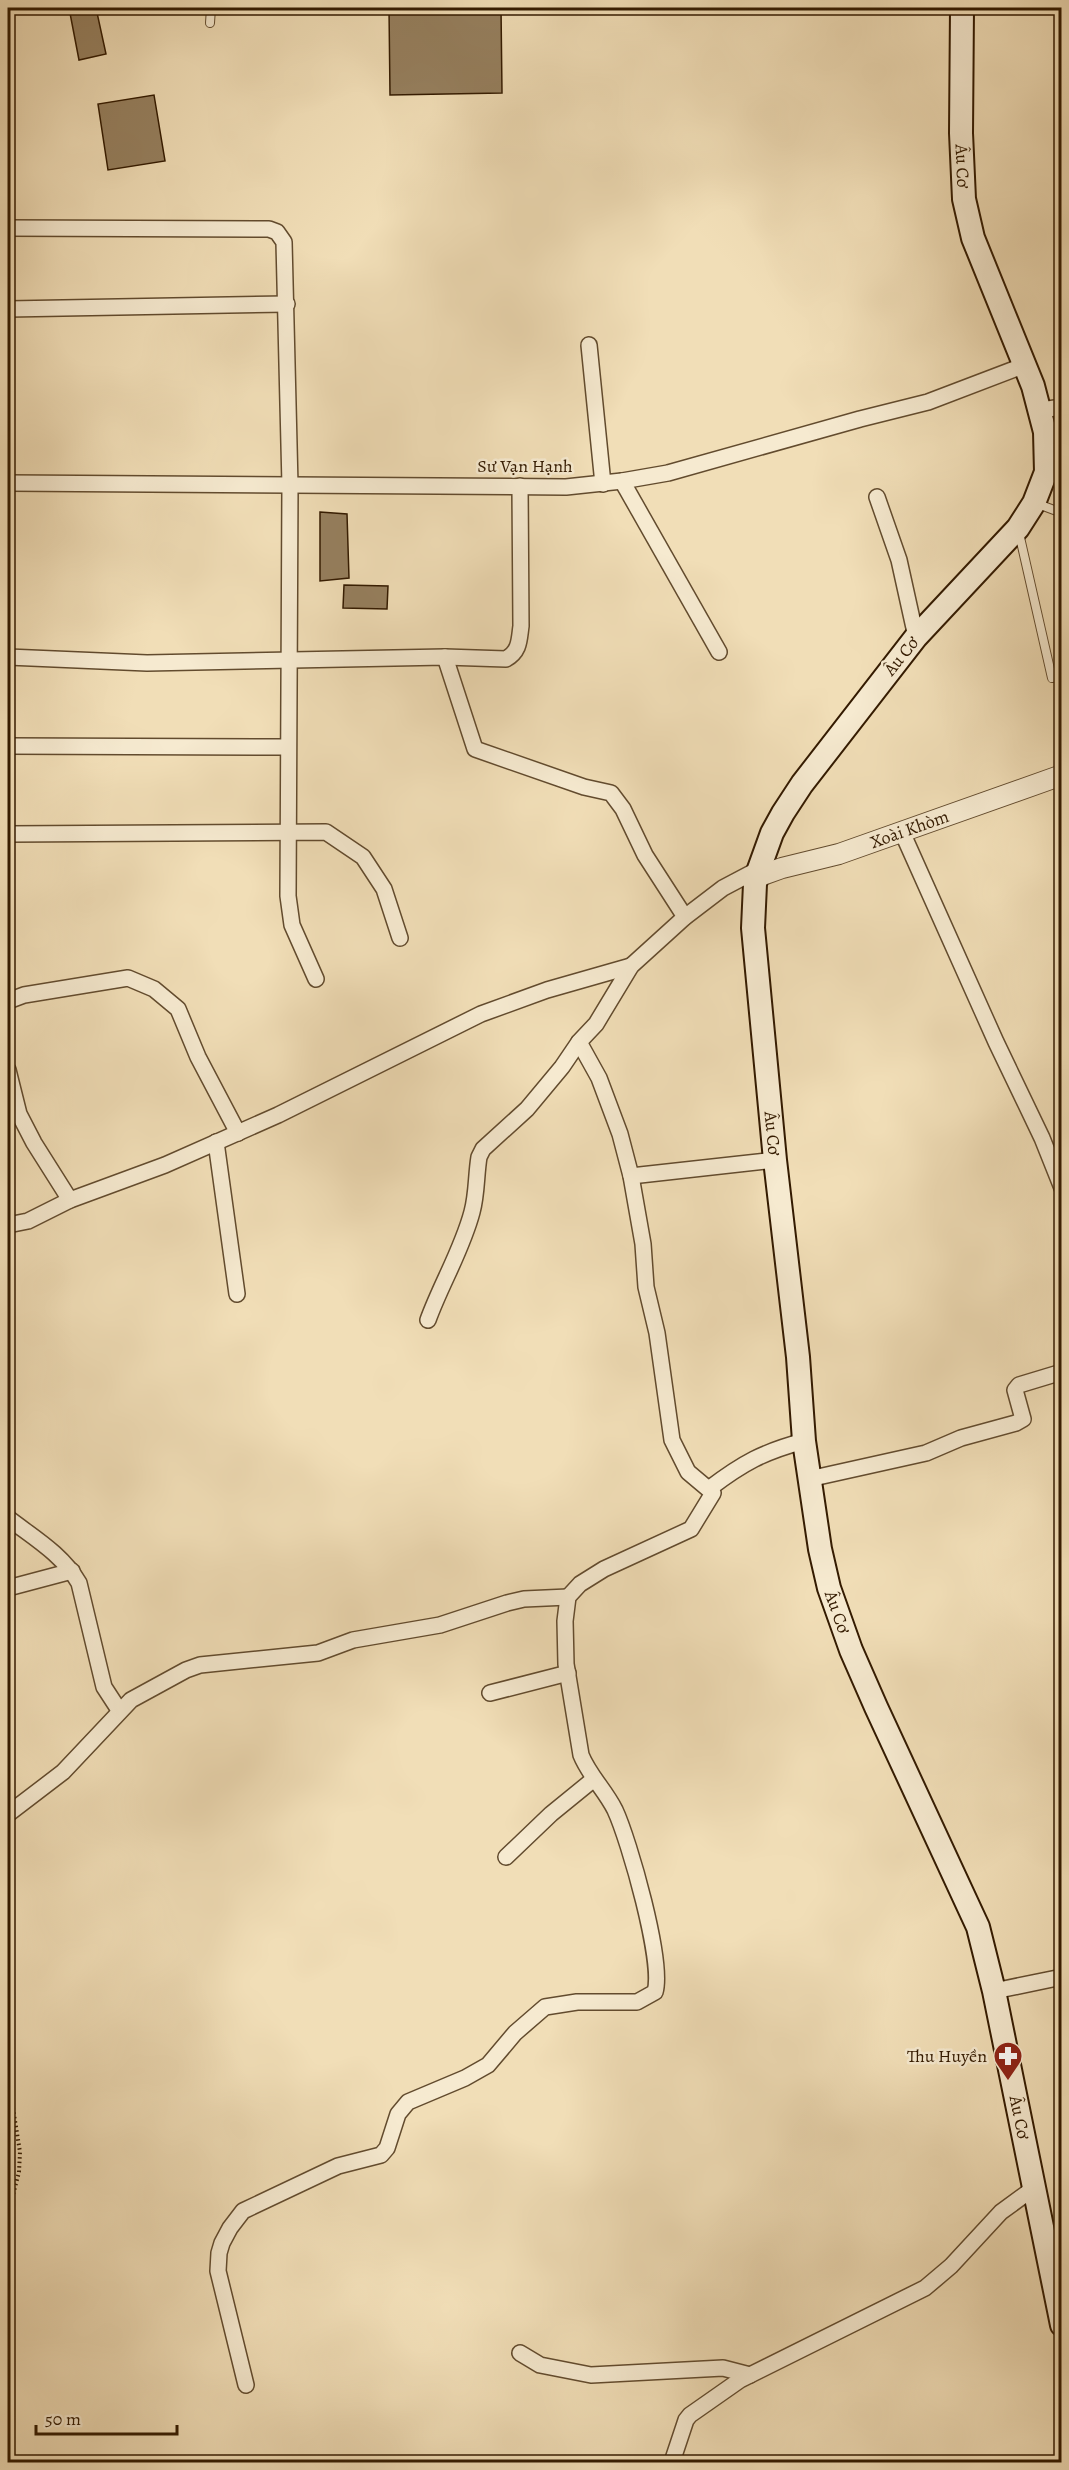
<svg xmlns="http://www.w3.org/2000/svg" width="1069" height="2470" viewBox="0 0 1069 2470" font-family="Alegreya,serif">
  <rect width="100%" height="100%" fill="#f1deb7"/>
  <filter id="stains"><feTurbulence type="fractalNoise" baseFrequency=".00333" numOctaves="4"/><feColorMatrix values="0 0 0 0 .2 0 0 0 0 .09 0 0 0 0 .02 0 0 0 .5 -.17"/></filter>
  <radialGradient id="worn" r=".72"><stop offset=".6" stop-color="#630" stop-opacity="0"/><stop offset="1" stop-color="#630" stop-opacity=".3"/></radialGradient>
  <g fill="#96805f" stroke="#331a00" stroke-width="1.5">
    <polygon points="69,8 96,8 106,54 79,60"/>
    <polygon points="389,8 501,8 502,93 390,95"/>
    <polygon points="154,95 165,161 108,170 98,104"/>
    <polygon points="320,512 347,514 349,578 320,581"/>
    <polygon points="344,585 388,586 387,609 343,608"/>
  </g>
  <g fill="none" stroke-linecap="round" stroke-linejoin="round">
    <g stroke="#624b2e" stroke-width="10">
      <g id="service">
        <polyline points="210,23 211,8"/>
        <polyline points="1038,504 1062,513"/>
        <polyline points="1019,533 1052,678"/>
      </g>
    </g>
    <g stroke="#624b2e" stroke-width="18">
      <g id="minor">
        <polyline points="8,228 269,229 277,232 284,242 290,485 288,896 292,925 316,979"/>
        <polyline points="8,309 287,304"/>
        <polyline points="589,345 603,484"/>
        <polyline points="1041,410 1062,407"/>
        <polyline points="622,481 719,652"/>
        <polyline points="8,483 566,487 622,481 668,473 860,419 928,402 1025,365"/>
        <polyline points="877,497 899,560 916,637"/>
        <path d="M 8,657 L 147,663 L 445,657 L 506,659 C 520,651 519,640 521,626 L 520,486"/>
        <polyline points="445,657 475,749 584,787 611,793 623,809 645,855 685,917"/>
        <polyline points="8,746 288,747"/>
        <polyline points="902,832 996,1042 1042,1138 1062,1188"/>
        <polyline points="8,834 326,832 363,857 384,889 400,938"/>
        <polyline points="8,1001 24,995 128,978 154,989 178,1009 198,1057 238,1133"/>
        <polyline points="8,1070 19,1114 34,1143 70,1200"/>
        <polyline points="216,1142 237,1294"/>
        <polyline points="631,1176 775,1160"/>
        <polyline points="8,1225 28,1221 70,1200 165,1165 278,1115 481,1014 547,990 631,966"/>
        <path d="M 428,1320 C 441,1284 462,1250 472,1212 C 477,1194 476,1175 479,1157 L 483,1149 L 527,1109 L 562,1067 L 579,1042 L 596,1024 L 631,966 L 685,917 L 723,888 L 759,869"/>
        <polyline points="809,1479 926,1453 961,1438 1016,1423 1023,1419 1015,1390 1019,1385 1062,1372"/>
        <path d="M 710,1488 C 743,1463 763,1452 804,1441"/>
        <path d="M 8,1518 C 34,1538 62,1554 79,1583 L 104,1687 L 119,1710"/>
        <polyline points="8,1588 72,1571"/>
        <polyline points="490,1693 568,1673"/>
        <polyline points="8,1814 63,1772 131,1700 186,1670 200,1665 318,1653 353,1640 440,1625 507,1603 524,1599 568,1597"/>
        <polyline points="506,1857 551,1814 594,1779"/>
        <polyline points="994,1991 1062,1977"/>
        <polyline points="520,2353 540,2365 591,2375 723,2368 750,2375"/>
        <path d="M 246,2385 L 218,2271 L 219,2253 L 222,2243 L 230,2228 L 243,2211 L 338,2166 L 381,2155 L 387,2148 L 398,2114 L 408,2102 L 465,2078 L 488,2065 L 515,2033 L 545,2007 L 577,2002 L 637,2002 L 655,1992 C 664,1962 629,1840 615,1810 C 605,1790 589,1775 581,1755 L 566,1664 L 565,1621 L 568,1597 L 580,1584 L 604,1569 L 691,1529 L 713,1493 L 688,1472 L 672,1440 L 657,1333 L 646,1287 L 643,1244 L 631,1176 L 620,1134 L 599,1078 L 579,1042"/>
        <polyline points="672,2462 686,2420 690,2415 740,2380 925,2288 951,2266 1001,2212 1034,2188"/>
      </g>
    </g>
    <g stroke="#624b2e" stroke-width="22">
      <g id="tertiary">
        <path id="s1" d="M 757,877 L 782,868 L 839,854 L 1062,775"/>
      </g>
    </g>
    <g stroke="#331a00" stroke-width="26">
      <g id="secondary">
        <path id="s2" d="M 962,8 L 961,133 L 964,199 L 973,238 L 1033,386 L 1045,432 L 1046,472 L 1034,503 L 1018,528 L 916,637 L 802,784 L 783,813 L 772,833 L 759,869 L 755,884 L 753,928 L 775,1160 L 798,1357 L 804,1441 L 820,1549 L 829,1588 L 851,1650 L 876,1707 L 978,1927 L 994,1991 L 1062,2325"/>
      </g>
    </g>
    <polyline stroke="#331a00" stroke-width="4" stroke-dasharray="1.5 3" stroke-linecap="butt" points="8,2077 20,2152 19,2172 8,2214"/>
    <use href="#service" stroke="#f6ead0" stroke-width="8"/>
    <use href="#minor" stroke="#f6ead0" stroke-width="15"/>
    <use href="#tertiary" stroke="#f6ead0" stroke-width="20"/>
    <use href="#secondary" stroke="#f6ead0" stroke-width="22"/>
  </g>
  <defs>
    <g id="pharmacy-pin" transform="scale(1.5)"><path d="M0 17L-7.5 6A9.5 9.5 0 1 1 7.5 6Z" fill="#8f2418" stroke="#f6ead0"/><path d="M-2-6h4v4h4v4h-4v4h-4v-4h-4v-4h4Z" fill="#fff"/></g>
  </defs>
  <g fill-rule="evenodd">
    <use href="#pharmacy-pin" x="1008" y="2056"/>
  </g>
  <g text-anchor="middle" dominant-baseline="central" stroke-width="5" stroke-linejoin="round" paint-order="stroke">
    <g font-size="18" fill="#331a00" stroke="#f6ead0">
      <text stroke="none"><textPath href="#s2" startOffset="158">Âu Cơ</textPath></text>
      <text x="525" y="466">Sư Vạn Hạnh</text>
      <text transform="translate(901 656) rotate(-51)">Âu Cơ</text>
      <text stroke="none"><textPath href="#s1" startOffset="160">Xoài Khòm</textPath></text>
      <text stroke="none"><textPath href="#s2" startOffset="1238">Âu Cơ</textPath></text>
      <text stroke="none"><textPath href="#s2" startOffset="1722">Âu Cơ</textPath></text>
      <text stroke="none"><textPath href="#s2" startOffset="2262">Âu Cơ</textPath></text>
    </g>
    <g font-size="18" fill="#331a00" stroke="#f6ead0" text-anchor="end">
      <text x="987" y="2056">Thu Huyền</text>
    </g>
  </g>
  <rect width="1069" height="2470" fill="none" stroke="#f1deb7" stroke-width="30"/>
  <rect x="9" y="9" width="1051" height="2452" fill="none" stroke="#331a00" stroke-width="3"/>
  <rect x="15" y="15" width="1039" height="2440" fill="none" stroke="#331a00" stroke-width="1.5"/>
  <path d="M36 2425v9h141v-9" fill="none" stroke="#331a00" stroke-width="3"/>
  <text x="45" y="2425" font-size="18" fill="#331a00" stroke="#f6ead0" stroke-width="4.5" paint-order="stroke">50 m</text>
  <rect width="100%" height="100%" filter="url(#stains)"/>
  <rect width="100%" height="100%" fill="url(#worn)"/>
</svg>
